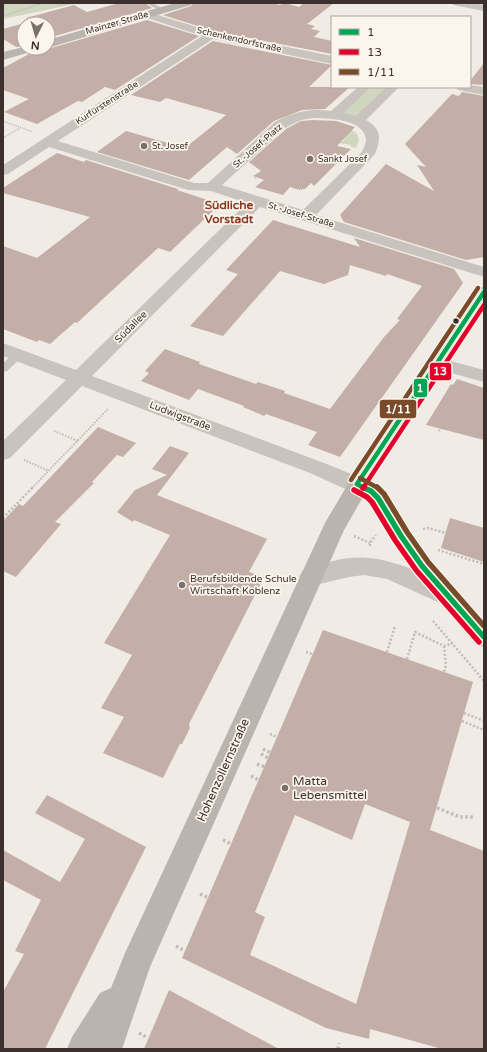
<svg xmlns="http://www.w3.org/2000/svg" width="487" height="1052" viewBox="0 0 487 1052" font-family="'Varela Round',sans-serif">
  <rect width="100%" height="100%" fill="#f0ebe5"/>
  <g fill="#d1d6bf">
    <polygon points="3,3 79,3 3,19"/>
    <polygon points="371,87 387,87 357,116 353,116 345,114 344,112"/>
    <polygon points="351,129 357,134 359,140 356,148 351,147 351,145 339,143 343,141"/>
  </g>
  <g fill="#c3afa7" fill-rule="evenodd">
    <polygon points="119,3 145,3 152,8 48,38 48,24 24,24 24,46 16,47 3,39 3,29 32,21 26,18 74,5 87,12"/>
    <polygon points="193,3 272,3 280,5 284,3 299,7 304,3 334,3 307,24 315,26 311,29 320,31 314,37 332,41 332,54 213,31 163,15 191,6"/>
    <polygon points="147,20 199,36 115,90 105,87 82,102 78,101 37,124 4,112 29,99 3,90 3,68 29,54 37,51 40,48 48,49"/>
    <polygon points="213,41 332,65 309,87 350,87 325,109 302,110 274,121 237,154 227,147 189,180 97,152 126,131 185,148 226,115 166,98 160,102 131,95"/>
    <polygon points="484,63 484,85 470,84 470,81"/>
    <polygon points="462,92 484,96 484,257 466,260 344,222 340,215 386,164 434,191 417,165 426,167 405,144 452,94 459,96"/>
    <polygon points="313,120 336,121 355,127 337,146 351,149 314,186 311,183 305,189 296,189 290,187 283,195 255,187 264,180 253,176 261,171 249,162 286,129 301,121"/>
    <polygon points="57,153 84,162 86,160 178,189 177,190 220,204 170,252 158,248 77,323 75,322 50,344 39,340 37,342 3,329 3,246 37,258 90,217 3,193 3,188"/>
    <polygon points="273,220 360,247 354,238 454,269 463,283 340,457 308,445 317,432 266,414 264,416 243,407 244,406 198,389 189,400 141,381 149,373 145,371 165,349 200,362 199,364 256,384 258,382 285,391 284,393 330,409 384,337 400,320 397,319 422,286 387,274 386,276 350,265 348,275 324,284 280,271 223,336 190,326 238,274 226,270"/>
    <polygon points="457,379 484,388 484,440 426,425 451,384 453,385"/>
    <polygon points="98,427 136,443 123,457 117,455 92,482 94,483 55,522 61,524 16,577 3,571 3,521 19,504 23,506"/>
    <polygon points="170,446 189,453 157,495 267,539 249,572 264,577 189,724 190,728 182,744 180,744 163,778 103,753 124,717 101,708 132,655 104,643 170,535 134,520 133,522 117,512 135,490 167,475 152,469"/>
    <polygon points="450,518 484,528 484,562 441,548"/>
    <path d="M 323,630 L 473,682 L 430,830 L 484,851 L 484,1049 L 442,1049 L 370,1029 L 369,1039 L 326,1028 L 182,958 ZM 365,804 L 410,822 L 356,1004 L 250,955 L 265,917 L 255,912 L 295,815 L 352,840 Z"/>
    <polygon points="47,795 146,847 45,1049 3,1049 3,992 24,954 15,951 41,900 3,880 3,850 60,882 85,839 35,813"/>
    <polygon points="169,990 279,1049 144,1049"/>
  </g>
  <g fill="none" stroke-linecap="round" stroke-linejoin="round">
    <g stroke="#c2bbb6" stroke-width="1.5" stroke-dasharray="1 1" stroke-linecap="butt">
      <polyline points="48,3 61,5 71,3"/>
      <polyline points="3,16 43,3"/>
      <polyline points="3,121 33,132"/>
      <polyline points="3,138 20,128"/>
      <polyline points="255,178 261,176"/>
      <polyline points="297,187 297,189 303,190"/>
    </g>
    <g stroke="#c2bbb6" stroke-width="2" stroke-dasharray="1.5 1.5" stroke-linecap="butt">
      <polyline points="54,431 78,441"/>
      <polyline points="439,431 440,428"/>
      <polyline points="24,460 49,471"/>
      <polyline points="32,488 109,408"/>
    </g>
    <g stroke="#c2bbb6" stroke-width="2.5" stroke-dasharray="2 2" stroke-linecap="butt">
      <polyline points="3,518 33,487"/>
      <polyline points="423,529 428,528 446,533"/>
      <polyline points="354,536 370,543"/>
      <polyline points="370,546 370,543 376,535"/>
      <polyline points="438,550 484,564"/>
      <polyline points="433,621 484,681"/>
      <polyline points="444,646 446,665 444,672"/>
      <polyline points="306,652 312,654"/>
      <polyline points="387,652 395,626"/>
      <polyline points="407,659 415,632 444,646 453,643"/>
      <polyline points="464,713 484,721"/>
      <polyline points="462,721 484,730"/>
      <polyline points="270,734 277,737"/>
    </g>
    <g stroke="#c2bbb6" stroke-width="3.5" stroke-dasharray="2.5 2.5" stroke-linecap="butt">
      <polyline points="263,749 271,753"/>
      <polyline points="261,754 268,758"/>
      <polyline points="257,764 265,767"/>
      <polyline points="251,776 259,780"/>
      <polyline points="437,808 460,817 473,817"/>
      <polyline points="223,840 232,844"/>
      <polyline points="200,894 209,898"/>
      <polyline points="176,946 185,951"/>
      <polyline points="139,1033 148,1038"/>
      <polyline points="338,1049 339,1043"/>
    </g>
    <g fill="#c9c3be" fill-rule="evenodd">
      <polygon points="146,3 153,3 165,10 160,11"/>
      <polygon points="18,352 23,355 22,357 7,371 3,372 3,363 14,353"/>
    </g>
    <g fill="#c9c3be" fill-rule="evenodd">
      <polygon points="452,3 475,3 484,5 484,11 453,5"/>
      <path d="M 148,12 L 213,32 L 332,56 L 332,64 L 213,39 L 58,141 L 194,183 L 208,183 L 275,122 C 293,112 311,108 331,111 L 358,87 L 371,87 L 344,113 L 356,116 L 386,87 L 399,87 L 366,120 C 382,129 381,139 375,154 L 316,215 L 484,267 L 484,277 L 260,207 L 92,376 L 324,463 L 379,485 L 386,492 L 409,530 L 430,559 L 484,620 L 484,647 L 475,644 L 440,603 L 387,579 L 364,575 L 349,577 L 311,586 L 303,584 L 299,577 L 303,570 C 347,555 367,552 412,569 L 393,542 L 370,504 L 363,497 L 310,473 L 82,386 L 10,458 L 3,460 L 3,441 L 66,380 L 3,356 L 3,343 L 76,370 L 247,203 L 211,191 L 188,190 L 49,147 L 8,174 L 3,175 L 3,165 L 202,36 L 144,17 L 142,15 L 144,13 ZM 313,118 C 328,118 366,119 366,141 C 366,144 363,149 362,152 L 303,210 L 222,185 L 285,128 L 301,120 Z"/>
      <polygon points="470,85 484,87 484,95 458,90 456,87 470,87"/>
      <polygon points="436,357 484,370 484,382 429,367 427,363 429,359"/>
    </g>
    <g fill="#bab3ae" fill-rule="evenodd">
      <polygon points="175,3 192,3 191,5 48,48 48,40"/>
      <polygon points="24,47 24,48 39,48 37,50 3,60 3,52"/>
      <path d="M 484,287 L 484,305 L 394,443 L 344,530 L 150,967 L 122,1049 L 67,1049 L 72,1037 L 100,993 L 111,988 L 125,953 L 325,523 C 372,442 424,365 478,288 Z"/>
    </g>
    <g stroke="#fbf5ee" stroke-width="7">
      <g id="bus-1-far1">
        <polyline points="357,484 484,292"/>
        <polyline points="357,484 364,488"/>
      </g>
    </g>
    <g stroke="#fbf5ee" stroke-width="8">
      <polyline id="bus-1" points="362,487 371,491 378,498 401,536 422,566 484,637"/>
    </g>
    <g stroke="#fbf5ee" stroke-width="7">
      <polyline id="bus-2-far1" points="363,488 484,305"/>
    </g>
    <g stroke="#fbf5ee" stroke-width="8">
      <g id="bus-2">
        <polyline points="363,488 364,487"/>
        <polyline points="354,490 367,497 372,502 395,540 416,570 479,642"/>
      </g>
    </g>
    <g stroke="#fbf5ee" stroke-width="7">
      <g id="bus-3-far1">
        <polyline points="360,478 378,488"/>
        <polyline points="351,480 478,288"/>
      </g>
    </g>
    <g stroke="#fbf5ee" stroke-width="8">
      <polyline id="bus-3" points="377,487 384,494 407,532 428,562 484,626"/>
    </g>
    <use href="#bus-1-far1" stroke="#00a651" stroke-width="4.5"/>
    <use href="#bus-1" stroke="#00a651" stroke-width="5.5"/>
    <use href="#bus-2-far1" stroke="#e4002b" stroke-width="4.5"/>
    <use href="#bus-2" stroke="#e4002b" stroke-width="5.5"/>
    <use href="#bus-3-far1" stroke="#7a4b2a" stroke-width="4.5"/>
    <use href="#bus-3" stroke="#7a4b2a" stroke-width="5.5"/>
  </g>
  <g fill="#7a716c" stroke="#fbf5ee" stroke-width="1.5">
    <circle cx="144" cy="146" r="4"/>
    <circle cx="310" cy="159" r="4"/>
    <circle cx="182" cy="585" r="4"/>
    <circle cx="285" cy="788" r="4"/>
  </g>
  <circle fill="#3b302b" stroke="#fbf5ee" stroke-width="1.5" cx="456" cy="321" r="3.5"/>
  <g text-anchor="middle" dominant-baseline="central" stroke-width="3.5" stroke-linejoin="round" paint-order="stroke">
    <g font-size="9" fill="#3b302b" stroke="#fbf5ee">
      <text transform="translate(117 23) rotate(-16)">Mainzer Straße</text>
      <text transform="translate(239 40) rotate(13)">Schenkendorfstraße</text>
      <text transform="translate(107 103) rotate(-33)">Kurfürstenstraße</text>
      <text transform="translate(258 146) rotate(-41)">St.-Josef-Platz</text>
      <text transform="translate(301 215) rotate(17)">St.-Josef-Straße</text>
    </g>
    <g font-size="9" fill="#3b302b" stroke="#fbf5ee" text-anchor="start">
      <text x="152" y="146">St. Josef</text>
      <text x="318" y="159">Sankt Josef</text>
    </g>
    <g font-size="10" fill="#3b302b" stroke="#fbf5ee">
      <text transform="translate(131 327) rotate(-45)">Südallee</text>
      <text transform="translate(180 416) rotate(21)">Ludwigstraße</text>
    </g>
    <g font-size="10" fill="#3b302b" stroke="#fbf5ee" text-anchor="start">
      <text x="190" y="579">Berufsbildende Schule<tspan x="190" dy="12">Wirtschaft Koblenz</tspan></text>
    </g>
    <g font-size="12" font-weight="bold" fill="#8c3b22" stroke="#fbf5ee">
      <text x="229" y="205">Südliche<tspan x="229" dy="14">Vorstadt</tspan></text>
    </g>
    <g font-size="12" fill="#3b302b" stroke="#fbf5ee">
      <text transform="translate(223 770) rotate(-66)">Hohenzollernstraße</text>
    </g>
    <g font-size="12" fill="#3b302b" stroke="#fbf5ee" text-anchor="start">
      <text x="293" y="781">Matta<tspan x="293" dy="14">Lebensmittel</tspan></text>
    </g>
  </g>
  <g stroke="#fbf5ee" stroke-width="1.5">
    <rect x="429" y="362" width="23" height="19" rx="4" fill="#e4002b"/>
    <rect x="413" y="378" width="15" height="20" rx="4" fill="#00a651"/>
    <rect x="379" y="399" width="38" height="20" rx="4" fill="#7a4b2a"/>
  </g>
  <g font-size="11" text-anchor="middle" font-weight="bold" fill="#fff">
    <text x="440" y="375">13</text>
    <text x="420" y="392">1</text>
    <text x="398" y="413">1/11</text>
  </g>
  <rect width="487" height="1052" fill="none" stroke="#3b302b" stroke-width="8"/>
  <rect x="331" y="16" width="140" height="72" fill="#fbf5ee" stroke="#aea6a0"/>
  <rect x="339" y="29" width="20" height="6" fill="#00a651" stroke="#aea6a0"/>
  <text x="367" y="36" font-size="12" fill="#3b302b">1</text>
  <rect x="339" y="49" width="20" height="6" fill="#e4002b" stroke="#aea6a0"/>
  <text x="367" y="56" font-size="12" fill="#3b302b">13</text>
  <rect x="339" y="69" width="20" height="6" fill="#7a4b2a" stroke="#aea6a0"/>
  <text x="367" y="76" font-size="12" fill="#3b302b">1/11</text>
  <g transform="translate(36 36) rotate(185)"><circle r="19" fill="#fbf5ee" stroke="#aea6a0"/>
  <path d="M0-3L7 15L0 10L-7 15Z" fill="#7a716c"/>
  <text y="-6" font-size="11" font-weight="bold" text-anchor="middle" fill="#3b302b">N</text>
  </g>
</svg>
